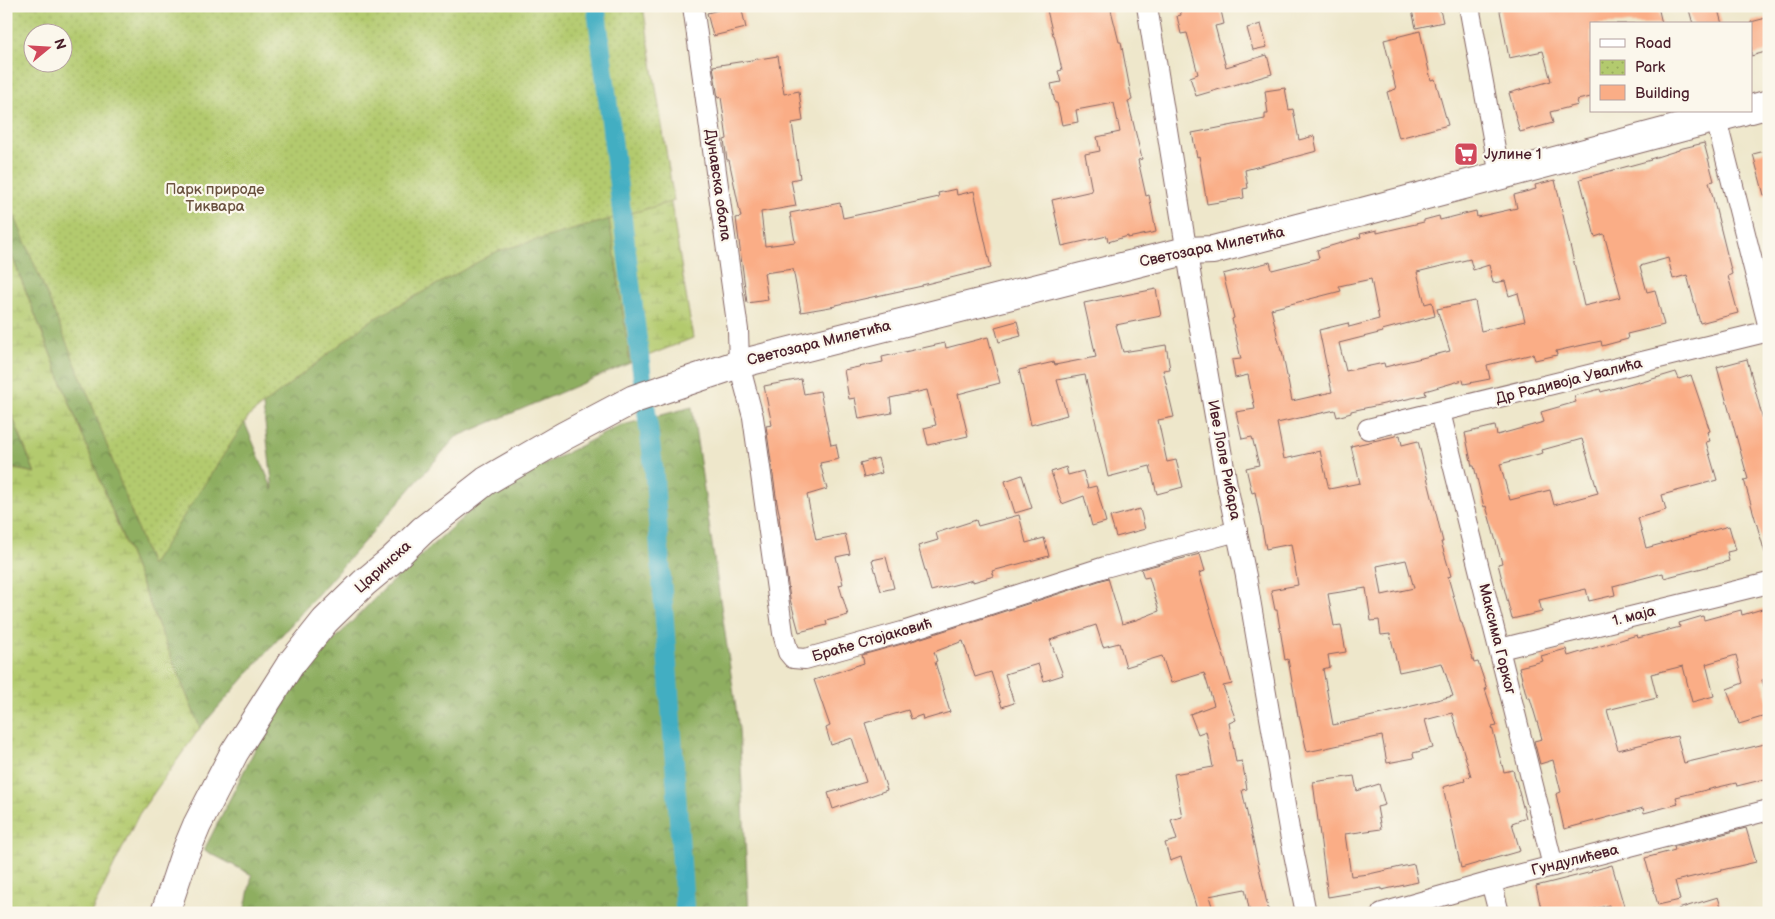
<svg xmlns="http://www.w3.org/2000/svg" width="1775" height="919" viewBox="0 0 1775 919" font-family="'Balsamiq Sans',sans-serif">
  <defs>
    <pattern id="forest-crowns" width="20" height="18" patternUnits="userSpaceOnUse" patternTransform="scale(1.25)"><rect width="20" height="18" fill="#8eae61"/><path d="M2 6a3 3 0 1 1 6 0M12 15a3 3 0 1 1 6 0" fill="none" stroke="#768d50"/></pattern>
    <pattern id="wetland-marsh" width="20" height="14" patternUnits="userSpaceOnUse" patternTransform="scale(1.25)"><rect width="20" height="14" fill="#b3ca6e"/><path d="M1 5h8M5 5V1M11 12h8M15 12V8" fill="none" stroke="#9bad5f"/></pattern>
    <pattern id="park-dots" width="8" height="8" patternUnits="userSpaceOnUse" patternTransform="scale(1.25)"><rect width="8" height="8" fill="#b3ca6e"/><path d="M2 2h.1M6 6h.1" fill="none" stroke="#9bad5f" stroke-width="1.8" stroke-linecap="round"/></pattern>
  </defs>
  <rect width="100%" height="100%" fill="#fbf7ec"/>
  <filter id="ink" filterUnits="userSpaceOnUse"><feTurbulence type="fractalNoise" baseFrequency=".02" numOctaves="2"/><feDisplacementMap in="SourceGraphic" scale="10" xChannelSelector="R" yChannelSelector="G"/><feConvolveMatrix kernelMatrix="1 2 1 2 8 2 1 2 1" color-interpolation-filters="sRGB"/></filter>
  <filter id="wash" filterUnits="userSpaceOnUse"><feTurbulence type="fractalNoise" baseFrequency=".0096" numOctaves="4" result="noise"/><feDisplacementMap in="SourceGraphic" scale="20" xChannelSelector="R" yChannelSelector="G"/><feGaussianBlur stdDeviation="1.12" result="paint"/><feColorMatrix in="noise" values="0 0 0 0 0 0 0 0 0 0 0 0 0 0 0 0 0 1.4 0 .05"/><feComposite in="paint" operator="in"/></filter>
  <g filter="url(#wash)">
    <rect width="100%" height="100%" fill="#eee7cb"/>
    <g fill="url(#forest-crowns)" stroke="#6c6646" fill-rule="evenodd">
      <path d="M 6,6 L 70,6 L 273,490 L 233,154 L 573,6 L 614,248 L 630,363 L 456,437 L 200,728 L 122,536 L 6,241 ZM 32,32 L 62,32 L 62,62 L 32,62 Z"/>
      <polygon points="6,400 35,473 6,467"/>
      <polygon points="692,407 739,729 749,913 244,913 252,875 204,850 285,690 386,587 492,491 619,426"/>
    </g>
    <g fill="url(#wetland-marsh)" stroke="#7e744c">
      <polygon points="573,6 639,6 693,338 630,363 614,248"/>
      <polygon points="6,241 122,536 200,728 139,814 91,913 6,913 6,467 35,473 6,400"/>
    </g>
    <path fill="url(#park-dots)" stroke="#7e744c" fill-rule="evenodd" d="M 6,6 L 643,6 L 674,201 L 498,251 L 370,321 L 249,416 L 151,566 L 91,402 L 6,195 ZM 32,32 L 62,32 L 62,62 L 32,62 Z"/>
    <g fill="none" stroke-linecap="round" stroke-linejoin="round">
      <polyline stroke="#43aec2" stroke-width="19" points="596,6 654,471 685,913"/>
    </g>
    <g id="blocks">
      <g fill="#faad86" fill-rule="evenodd">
        <polygon points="734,6 741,6 746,28 713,36 707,13"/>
        <polygon points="1046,6 1110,6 1119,42 1121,42 1132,100 1128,101 1142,159 1138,160 1146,196 1149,195 1156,232 1128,238 1128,236 1108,242 1107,236 1062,246 1052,200 1092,191 1085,154 1100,151 1097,137 1120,132 1114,103 1076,110 1078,122 1062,125 1057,103 1055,103 1051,84 1061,82 1058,71 1062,70 1054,35 1053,35"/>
        <polygon points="1179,6 1197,6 1199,11 1220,6 1224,24 1215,26 1226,67 1267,55 1272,74 1196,96 1190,77 1198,74 1187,33 1181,34 1177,16 1181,15"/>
        <polygon points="1411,6 1439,6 1443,22 1416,28"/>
        <polygon points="1499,6 1617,6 1617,12 1642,6 1658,6 1662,24 1591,24 1591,97 1577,100 1578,105 1550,112 1553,123 1520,132 1509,93 1551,81 1543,51 1509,58"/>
        <polygon points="1688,6 1717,6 1722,24 1693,24"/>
        <polygon points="1766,18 1769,26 1769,51 1751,56 1751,22"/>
        <polygon points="1261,24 1267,47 1253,50 1247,28"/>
        <polygon points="1420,31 1431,80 1435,79 1448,125 1399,138 1387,92 1396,89 1384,40"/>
        <polygon points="778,56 784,94 799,91 803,121 792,123 800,178 791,180 796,206 761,212 765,246 795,242 790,213 840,203 843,218 939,197 938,193 956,189 957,195 974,191 991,268 922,285 922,286 836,305 836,306 801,312 793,269 764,273 768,300 747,303 736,218 741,217 729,160 727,160 724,140 727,139 721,97 718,98 713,66"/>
        <polygon points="1285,88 1289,110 1293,109 1299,140 1314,136 1317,151 1245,170 1248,188 1243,189 1244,198 1207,204 1199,156 1197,157 1192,133 1265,119 1265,114 1268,114 1265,91"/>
        <path d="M 1704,143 L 1714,181 L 1709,182 L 1732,274 L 1728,276 L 1738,313 L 1700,323 L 1687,275 L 1673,279 L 1668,258 L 1640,266 L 1647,292 L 1655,290 L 1664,325 L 1627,334 L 1628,339 L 1602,346 L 1601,341 L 1556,351 L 1557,355 L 1535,360 L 1533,354 L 1487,365 L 1490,379 L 1464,384 L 1463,380 L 1425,391 L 1426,395 L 1351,411 L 1351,413 L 1337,417 L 1335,410 L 1277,423 L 1284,459 L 1320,451 L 1329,489 L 1360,483 L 1351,446 L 1400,435 L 1402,445 L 1418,441 L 1436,513 L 1443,542 L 1441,542 L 1451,576 L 1448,577 L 1461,623 L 1462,623 L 1474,663 L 1478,662 L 1487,689 L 1485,689 L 1497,726 L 1492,727 L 1504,772 L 1513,770 L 1526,818 L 1512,823 L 1520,851 L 1461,868 L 1443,787 L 1465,781 L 1464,778 L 1471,776 L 1452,713 L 1425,720 L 1433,748 L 1413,753 L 1414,758 L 1387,763 L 1382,736 L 1307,752 L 1299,716 L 1298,716 L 1288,659 L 1285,660 L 1277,610 L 1275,610 L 1271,590 L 1298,585 L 1291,544 L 1266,549 L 1255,492 L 1252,493 L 1246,468 L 1259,465 L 1252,437 L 1242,439 L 1236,412 L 1255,409 L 1248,375 L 1235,378 L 1232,360 L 1241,359 L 1232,319 L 1234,318 L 1223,274 L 1270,262 L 1272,270 L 1319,258 L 1317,250 L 1361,237 L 1360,234 L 1377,230 L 1377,233 L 1424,222 L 1424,220 L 1439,216 L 1440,220 L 1476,211 L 1477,217 L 1517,208 L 1514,195 L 1536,189 L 1535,185 L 1555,180 L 1584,306 L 1621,297 L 1604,234 L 1595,237 L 1580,179 L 1651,160 L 1650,159 L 1679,150 L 1679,149 ZM 1470,259 L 1473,270 L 1489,265 L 1493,283 L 1505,281 L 1509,296 L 1518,293 L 1525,321 L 1481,331 L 1475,301 L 1437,309 L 1450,351 L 1385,367 L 1384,363 L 1346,371 L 1339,343 L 1383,332 L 1382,330 L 1435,316 L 1432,302 L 1425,304 L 1417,272 ZM 1371,279 L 1379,319 L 1349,327 L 1348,323 L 1319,330 L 1332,392 L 1292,401 L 1282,351 L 1281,351 L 1271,309 L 1341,291 L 1339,286 ZM 1406,560 L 1414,588 L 1382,595 L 1377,566 ZM 1366,588 L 1371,621 L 1379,620 L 1381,635 L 1390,634 L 1399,672 L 1442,663 L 1453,696 L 1408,707 L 1408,708 L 1333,725 L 1323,669 L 1330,667 L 1328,655 L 1346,652 L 1341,625 L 1334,626 L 1328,594 Z"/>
        <polygon points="1769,150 1769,194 1764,195 1753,154"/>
        <polygon points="1156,289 1161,316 1116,325 1123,352 1166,345 1170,369 1163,370 1174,417 1158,420 1167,462 1176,460 1183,487 1157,494 1150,466 1108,477 1085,375 1057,380 1067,415 1031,425 1019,370 1054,362 1055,365 1096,357 1084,303"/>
        <polygon points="1017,321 1021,336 999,342 995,327"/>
        <polygon points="988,337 1000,383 958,394 968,436 928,445 924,428 936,425 927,390 890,398 892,413 859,419 855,398 849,399 844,370 883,362 882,357 945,343 946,348"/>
        <polygon points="1747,359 1766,431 1769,430 1769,552 1765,553 1744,480 1748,479 1717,367"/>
        <path d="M 1676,372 L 1679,379 L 1691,375 L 1710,431 L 1707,432 L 1710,441 L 1706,442 L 1717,480 L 1662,495 L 1666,510 L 1638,518 L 1646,548 L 1729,526 L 1736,550 L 1727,552 L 1729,561 L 1664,578 L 1663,573 L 1613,586 L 1615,595 L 1589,601 L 1586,589 L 1539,600 L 1542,612 L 1512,619 L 1498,564 L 1502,563 L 1486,506 L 1484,507 L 1474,466 L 1472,466 L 1465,433 L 1495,426 L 1497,435 L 1544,422 L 1541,412 L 1576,402 L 1574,396 L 1600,389 L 1601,392 L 1639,381 L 1639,383 ZM 1582,439 L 1598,493 L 1554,505 L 1550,490 L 1510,500 L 1500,464 L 1543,453 L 1542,450 Z"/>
        <polygon points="801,379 804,394 820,391 831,445 836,444 839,459 820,463 827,489 807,495 816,540 845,534 850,554 836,557 843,584 839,585 848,615 826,621 827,625 799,632 790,599 779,517 780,517 777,503 766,426 772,425 764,386"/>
        <polygon points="878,458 882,473 864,478 860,463"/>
        <polygon points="1066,467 1068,475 1083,471 1088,488 1096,486 1106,522 1092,526 1084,496 1062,504 1051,472"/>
        <polygon points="1022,475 1032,508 1015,513 1005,481"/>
        <polygon points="1140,509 1145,529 1116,537 1110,517"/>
        <polygon points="1019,515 1026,543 1044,538 1049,556 992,571 994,576 973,582 973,580 931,591 918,546 938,540 936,533 976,520 978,526"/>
        <polygon points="1200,554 1205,571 1199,573 1232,684 1223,686 1236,720 1229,723 1236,762 1242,761 1247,789 1242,790 1269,913 1250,913 1245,889 1209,896 1214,913 1198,913 1181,857 1170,861 1165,843 1177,840 1171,820 1182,817 1174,774 1213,767 1206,731 1198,734 1190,714 1214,705 1204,673 1171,683 1162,656 1126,667 1119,643 1103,647 1096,625 1050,640 1063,675 1044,681 1038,664 1005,674 1014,703 1002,707 991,672 975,677 963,641 934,652 937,661 935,662 950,712 923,720 922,715 911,719 908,710 865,723 887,790 833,809 828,793 866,782 852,738 831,745 826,728 830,726 814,680 864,663 862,655 909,642 1108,578 1122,624 1136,620 1159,611 1149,577 1144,578 1141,569"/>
        <polygon points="886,557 894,588 881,591 872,560"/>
        <polygon points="1769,607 1769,678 1762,680 1769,701 1769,715 1739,724 1727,689 1743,683 1736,655 1706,664 1714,696 1692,702 1683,666 1651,674 1657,698 1607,710 1618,750 1677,736 1684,763 1769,743 1769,778 1737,786 1736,783 1676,797 1678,804 1644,813 1643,808 1564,829 1556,794 1561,792 1553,760 1540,764 1534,741 1542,739 1530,698 1527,698 1519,667 1543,661 1541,656 1566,649 1568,656 1637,635 1638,638 1680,627 1679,623 1703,616 1704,620 1741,610 1742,615"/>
        <polygon points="1354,776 1357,791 1379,784 1385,805 1377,807 1381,829 1345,834 1351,876 1369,874 1414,864 1418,882 1382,890 1382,888 1328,897 1313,782"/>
        <polygon points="1746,828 1756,862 1675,881 1680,900 1658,905 1645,858 1675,850 1674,847"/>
        <polygon points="1612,865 1626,913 1611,913 1609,905 1580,913 1542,913 1536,886 1592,872 1591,871"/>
        <polygon points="1718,897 1723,913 1678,913 1678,909"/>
      </g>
    </g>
  </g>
  <g filter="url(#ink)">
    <use href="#blocks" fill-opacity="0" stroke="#836563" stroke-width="1"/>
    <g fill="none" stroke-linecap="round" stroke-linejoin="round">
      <g stroke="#836563" stroke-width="22">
        <g id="minor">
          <polyline points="693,6 738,330 739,364 753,417 783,633 788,652 793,658 805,659 906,631 1105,567 1237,531"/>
          <polyline points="1147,6 1191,278 1227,485 1246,576 1289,829 1306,913"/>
          <polyline points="1469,6 1500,176"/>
          <polyline points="1716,119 1769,328"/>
          <polyline points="1440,412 1553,866"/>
          <polyline points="1368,429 1769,331"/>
          <polyline points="1500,649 1769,583"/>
          <polyline points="1491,882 1499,913"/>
          <polyline points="1382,913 1491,882 1769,810"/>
        </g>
      </g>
      <g stroke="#836563" stroke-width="30">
        <g id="secondary">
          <polyline points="1751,109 1769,104"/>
          <polyline points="165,913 184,856 197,825 234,753 290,665 325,621 364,583 393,559 423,530 486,481 564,436 634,399 739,364 1149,260 1186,251 1213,250 1328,220 1362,212 1743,111"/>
        </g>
      </g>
      <use href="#minor" stroke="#fff" stroke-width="20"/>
      <use href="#secondary" stroke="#fff" stroke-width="28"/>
    </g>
  </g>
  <defs>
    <g id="supermarket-square" transform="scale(1.25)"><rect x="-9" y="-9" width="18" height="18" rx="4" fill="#d1495b" stroke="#fbf7ec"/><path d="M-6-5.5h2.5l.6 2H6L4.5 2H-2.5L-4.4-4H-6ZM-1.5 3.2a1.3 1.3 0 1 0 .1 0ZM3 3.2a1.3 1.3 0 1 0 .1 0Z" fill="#fff"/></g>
  </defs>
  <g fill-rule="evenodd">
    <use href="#supermarket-square" x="1466" y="154"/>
  </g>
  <g text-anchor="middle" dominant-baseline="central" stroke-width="4.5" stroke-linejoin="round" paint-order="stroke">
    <g font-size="15" fill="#4a1f2b" stroke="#fbf7ec" text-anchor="start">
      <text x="1484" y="154">Јулине 1</text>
    </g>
    <g font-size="15" fill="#4a1f2b" stroke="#fbf7ec">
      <text transform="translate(718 185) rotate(82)">Дунавска обала</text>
      <text transform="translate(1212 247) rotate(-12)">Светозара Милетића</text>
      <text transform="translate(819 343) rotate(-14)">Светозара Милетића</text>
      <text transform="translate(1569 381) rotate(-14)">Др Радивоја Увалића</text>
      <text transform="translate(1224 460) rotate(79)">Иве Лоле Рибара</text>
      <text transform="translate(383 567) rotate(-42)">Царинска</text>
      <text transform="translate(1634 616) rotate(-14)">1. маја</text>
      <text transform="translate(1497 639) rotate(76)">Максима Горког</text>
      <text transform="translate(872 640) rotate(-16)">Браће Стојаковић</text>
      <text transform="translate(1575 860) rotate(-14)">Гундулићева</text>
    </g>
    <g font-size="15" fill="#6a523f" stroke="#fbf7ec">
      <text x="215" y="189">Парк природе<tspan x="215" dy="17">Тиквара</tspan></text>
    </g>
  </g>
  <rect width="1775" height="919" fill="none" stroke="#fbf7ec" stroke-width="25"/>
  <rect x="1590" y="22" width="162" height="90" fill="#fbf7ec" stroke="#b4a19f"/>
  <rect x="1600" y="39" width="25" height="8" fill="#ffffff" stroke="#b4a19f"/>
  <text x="1635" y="48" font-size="15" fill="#4a1f2b">Road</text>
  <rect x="1600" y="60" width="25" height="15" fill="url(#park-dots)" stroke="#b4a19f"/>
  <text x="1635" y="72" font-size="15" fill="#4a1f2b">Park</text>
  <rect x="1600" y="85" width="25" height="15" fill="#faad86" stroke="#b4a19f"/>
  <text x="1635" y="98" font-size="15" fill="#4a1f2b">Building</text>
  <g transform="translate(48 48) rotate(72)"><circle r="24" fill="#fbf7ec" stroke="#b4a19f"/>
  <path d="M0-4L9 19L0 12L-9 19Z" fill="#d1495b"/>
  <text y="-8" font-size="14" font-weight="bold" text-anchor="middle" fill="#4a1f2b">N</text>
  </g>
</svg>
